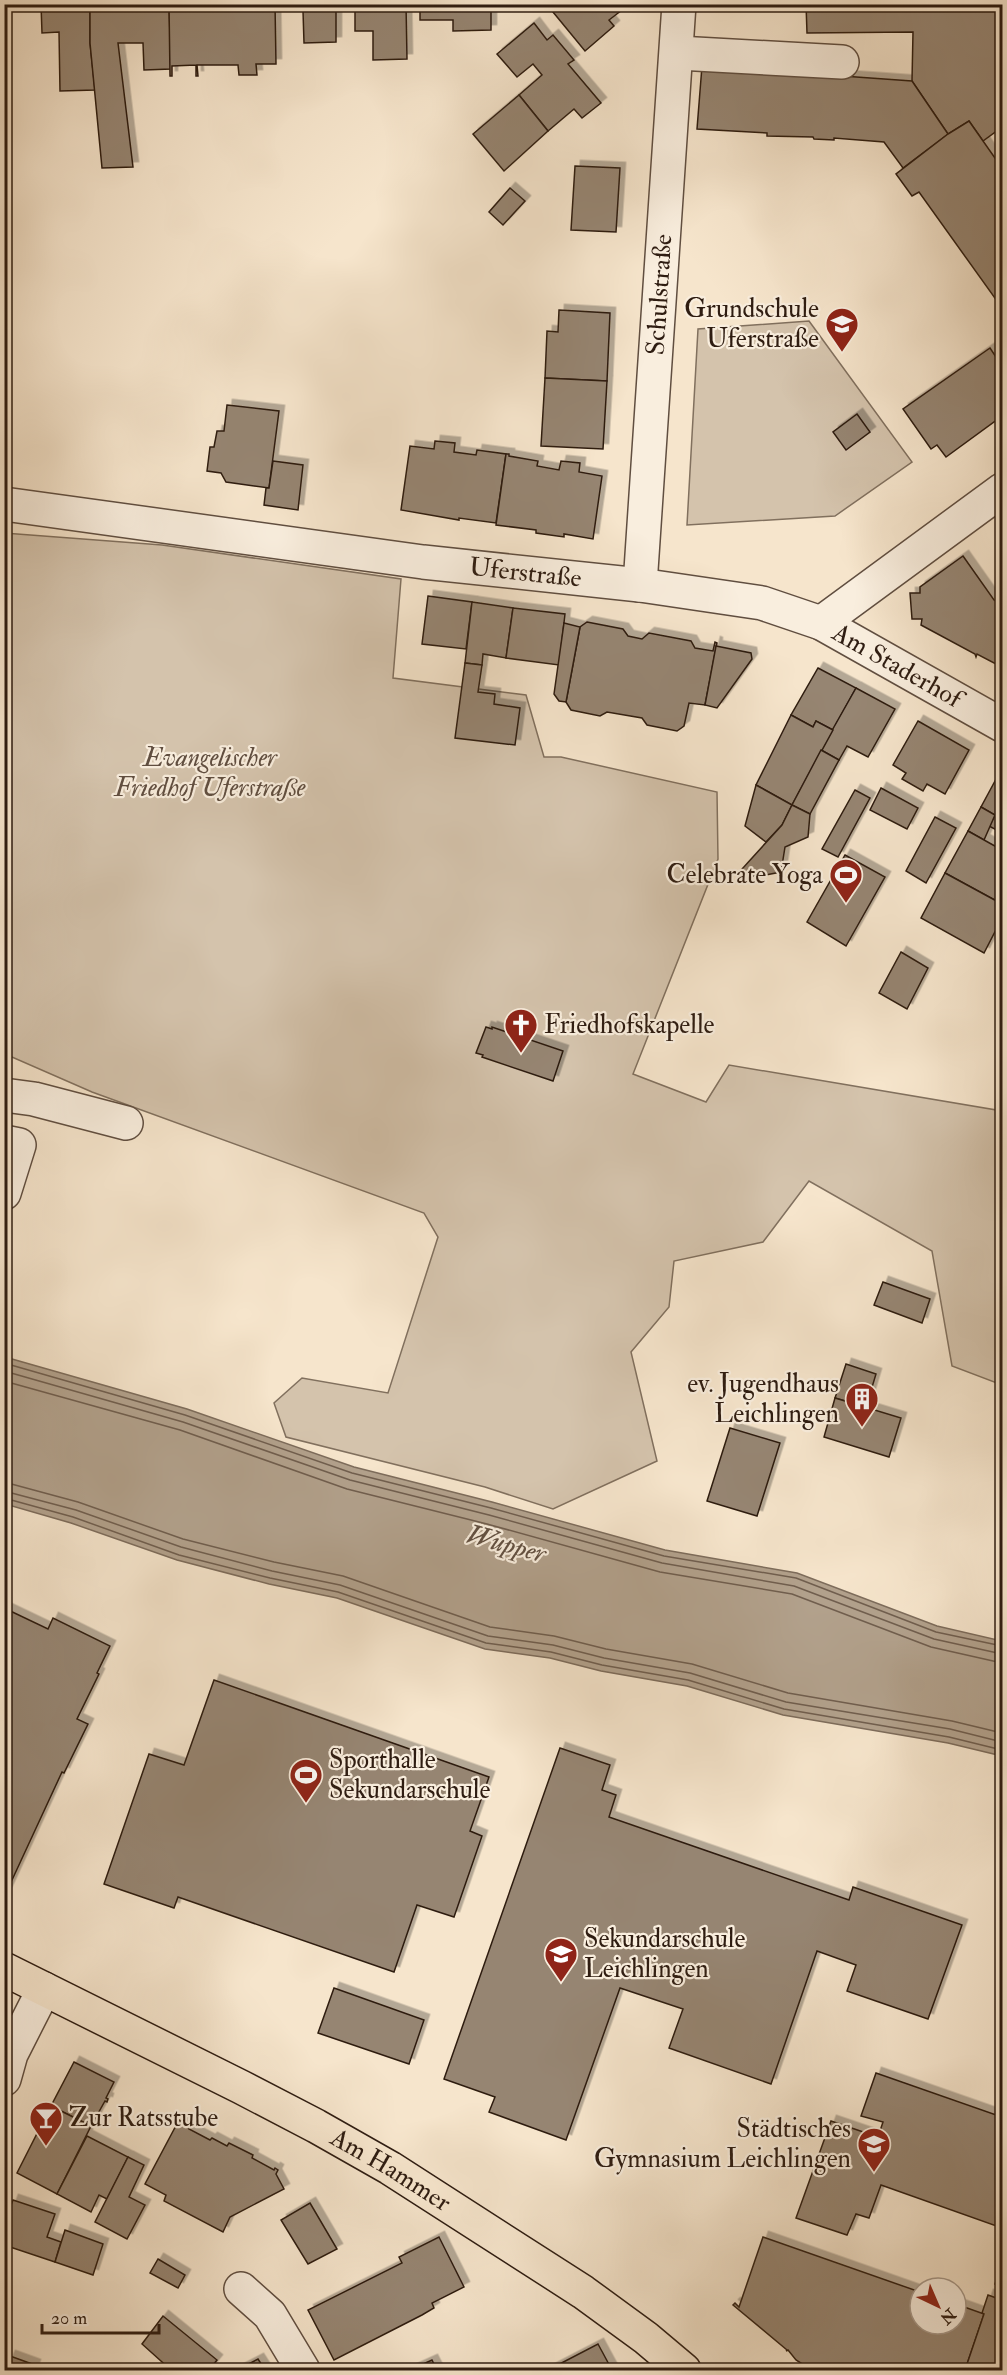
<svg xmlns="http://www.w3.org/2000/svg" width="1007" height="2375" viewBox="0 0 1007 2375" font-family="'IM FELL Double Pica',serif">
  <defs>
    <filter id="shadow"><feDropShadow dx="5.5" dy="-5.5" stdDeviation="0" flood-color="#0004"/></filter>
  </defs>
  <rect width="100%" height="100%" fill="#f6e5cc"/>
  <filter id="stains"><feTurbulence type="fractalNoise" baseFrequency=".00333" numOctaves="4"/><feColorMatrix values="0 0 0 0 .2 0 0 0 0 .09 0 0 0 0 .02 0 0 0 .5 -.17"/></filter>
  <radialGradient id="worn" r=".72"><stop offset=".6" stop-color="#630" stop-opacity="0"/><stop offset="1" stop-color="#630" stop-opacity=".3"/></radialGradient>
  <g fill="#d4c3ac" stroke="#81705e" stroke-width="1.5">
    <polygon points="809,321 912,462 835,516 687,525 698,329"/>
    <polygon points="4,533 162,545 401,579 393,678 526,695 544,757 561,757 717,792 718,859 633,1074 706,1102 729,1065 1002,1111 1002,1385 952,1366 932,1251 809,1181 763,1242 674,1261 669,1307 631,1352 657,1461 553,1509 485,1487 286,1437 274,1403 302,1378 388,1393 438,1237 424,1213 92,1092 5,1054"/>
  </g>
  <polygon fill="#b2a18c" stroke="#7d6c5b" stroke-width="1.5" points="5,1357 187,1409 354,1467 492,1502 665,1550 797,1573 937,1626 1002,1641 1002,1756 948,1743 783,1715 687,1686 601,1671 550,1658 485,1649 337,1598 269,1584 177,1560 71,1523 5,1504"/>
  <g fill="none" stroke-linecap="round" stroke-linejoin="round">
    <g stroke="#705e4e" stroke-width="1.5">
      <polyline points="4,1363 185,1415 352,1473 491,1508 664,1556 796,1578 936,1632 1002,1646"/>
      <polyline points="4,1371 183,1422 350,1480 489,1515 662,1563 794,1586 934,1639 1002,1654"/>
      <polyline points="4,1381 180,1430 347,1489 487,1524 660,1572 792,1594 931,1647 1002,1663"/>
      <polyline points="4,1482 78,1502 183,1539 274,1562 343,1576 490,1627 554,1636 606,1649 692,1664 788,1693 952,1721 1002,1733"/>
      <polyline points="4,1491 76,1510 181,1547 272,1571 340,1585 488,1636 553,1645 604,1658 690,1673 786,1702 950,1729 1002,1742"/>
      <polyline points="4,1498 73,1517 179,1555 270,1578 338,1592 486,1643 551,1652 602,1665 688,1680 784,1709 949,1737 1002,1750"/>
    </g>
  </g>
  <g fill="#968572" stroke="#2e1c11" stroke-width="1.5" filter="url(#shadow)">
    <polygon points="41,4 90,4 90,43 95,90 60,91 59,32 42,33"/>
    <polygon points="90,4 169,4 171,69 144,70 143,43 118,43 133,167 102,168 90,43"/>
    <polygon points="169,4 275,4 276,64 256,64 257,75 239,75 238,65 197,65 198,76 196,76 196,65 172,66 172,76 170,76"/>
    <polygon points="355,4 406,4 407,59 373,60 373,31 355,31"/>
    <polygon points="420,4 491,4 491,30 453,31 453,20 420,20"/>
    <polygon points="562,4 623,4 626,7 609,20 614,26 585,51 553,12"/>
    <polygon points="806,4 1002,4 1002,127 983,141 969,121 948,134 912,81 913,32 807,33"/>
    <polygon points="336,10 336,42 304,43 303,11"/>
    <polygon points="534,23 547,40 553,35 574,60 568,64 601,103 582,118 574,109 548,131 519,95 542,75 533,64 517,77 497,54"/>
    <polygon points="702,66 912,81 948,134 903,168 884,142 834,138 834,140 814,139 813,137 767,136 767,133 697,129"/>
    <polygon points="519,95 548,131 504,171 473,134"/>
    <polygon points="969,121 1002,168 1002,308 919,192 912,196 896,174 948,134"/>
    <polygon points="575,166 620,168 616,232 571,230"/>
    <polygon points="510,188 525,201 503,225 489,212"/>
    <polygon points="559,310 610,313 607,381 545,378 547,331 558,332"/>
    <polygon points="990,348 1002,366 1002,416 946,457 937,445 931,449 903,409"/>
    <polygon points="545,378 607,381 603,449 541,446"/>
    <polygon points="227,405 279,411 269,488 226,482 221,473 207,471 210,447 214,447 217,431 224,431"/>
    <polygon points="857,414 870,432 846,450 833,432"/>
    <polygon points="435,441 455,443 454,452 476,455 477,450 506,454 496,523 459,518 459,520 401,510 410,446 434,449"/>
    <polygon points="506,454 509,454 509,456 538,461 537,466 559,470 561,461 580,463 579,472 602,476 593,539 564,534 564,537 536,533 536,530 496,525"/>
    <polygon points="273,461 303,465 298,510 264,505 266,488 269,488"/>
    <polygon points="963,556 994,600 1002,605 1002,660 998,669 998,665 977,654 976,657 975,654 921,625 922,619 912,619 910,593 920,593 920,587"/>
    <polygon points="428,596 472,602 466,649 422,644"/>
    <polygon points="472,602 513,608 506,658 483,654 482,665 465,663"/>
    <polygon points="513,608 565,614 559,665 506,658"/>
    <polygon points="587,622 623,629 628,636 642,639 649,633 691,641 695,648 713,651 715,642 717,643 705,705 689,703 684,726 677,731 647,725 642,718 607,712 600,716 571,710 566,702 580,627"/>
    <polygon points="564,623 580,627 566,702 559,701 554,694"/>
    <polygon points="716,646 751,653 752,659 717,708 705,705"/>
    <polygon points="465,663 482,665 478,692 495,694 494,704 520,708 515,745 455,738"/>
    <polygon points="818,668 856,688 833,730 816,721 813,727 791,715"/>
    <polygon points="856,688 895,709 868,757 847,746 839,760 821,750"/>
    <polygon points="791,715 813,727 816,721 833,730 792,805 756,785"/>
    <polygon points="918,721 969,750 945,794 927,784 923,791 902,779 906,773 893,765"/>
    <polygon points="821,750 839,760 810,814 792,805"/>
    <polygon points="1002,768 1002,833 989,826 995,815 981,807"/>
    <polygon points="756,785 792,805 782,825 766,842 745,826"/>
    <polygon points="881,788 918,808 907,829 870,810"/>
    <polygon points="855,790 870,798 838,857 822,849"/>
    <polygon points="792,805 810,814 808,837 785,847 781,872 755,877 742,869 782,825"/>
    <polygon points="981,807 995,815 984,840 968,831"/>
    <polygon points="935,817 956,828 926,883 906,871"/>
    <polygon points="968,831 1002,850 1002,904 945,873"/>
    <polygon points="845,855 885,877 846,946 807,922"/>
    <polygon points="945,873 1002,904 1002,918 984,953 921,918"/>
    <polygon points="901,952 928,968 907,1009 879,993"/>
    <polygon points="486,1027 492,1029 492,1027 563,1051 553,1081 482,1057 483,1055 476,1053"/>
    <polygon points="883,1282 930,1299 922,1323 874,1305"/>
    <polygon points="846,1364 876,1374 866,1407 835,1398"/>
    <polygon points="835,1398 901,1418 889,1457 824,1437"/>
    <polygon points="730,1428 780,1443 757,1516 707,1501"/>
    <polygon points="4,1608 48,1629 53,1618 110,1646 97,1673 99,1674 77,1719 88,1724 64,1773 62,1772 6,1893"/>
    <polygon points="214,1680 489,1777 470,1831 482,1836 454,1917 417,1905 394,1972 178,1897 174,1908 104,1884 149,1754 184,1765"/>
    <polygon points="560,1748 610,1765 602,1790 616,1795 609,1817 849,1900 853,1887 962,1925 928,2019 847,1991 856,1965 817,1951 771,2084 669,2048 683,2009 620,1988 566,2140 489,2112 495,2097 444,2079"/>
    <polygon points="334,1988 424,2020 409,2064 318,2033"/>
    <polygon points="74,2062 114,2082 106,2098 108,2099 107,2102 105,2101 91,2126 51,2106"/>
    <polygon points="876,2073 1002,2117 1002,2228 881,2185 869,2218 856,2214 847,2235 796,2218 831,2121 878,2137 883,2122 861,2116"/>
    <polygon points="51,2106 91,2126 57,2194 17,2173"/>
    <polygon points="179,2120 191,2126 189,2129 210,2140 212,2138 227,2146 229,2143 253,2155 252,2158 274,2170 275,2168 278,2170 276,2174 284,2189 230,2217 223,2232 164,2201 166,2195 145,2184"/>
    <polygon points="87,2136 128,2157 107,2199 99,2195 91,2212 57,2194"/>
    <polygon points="128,2157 144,2165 129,2197 145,2205 127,2239 95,2222"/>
    <polygon points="13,2200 55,2214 47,2237 61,2242 55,2262 4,2245 4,2224"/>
    <polygon points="310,2203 337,2249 308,2264 281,2220"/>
    <polygon points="65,2230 103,2244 93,2275 55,2262"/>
    <polygon points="439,2237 464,2287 432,2303 434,2308 422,2315 334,2360 308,2310 402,2263 399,2257"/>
    <polygon points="763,2237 920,2292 920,2324 956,2324 956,2304 984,2314 965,2370 811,2370 805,2368 807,2367 796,2360 788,2350 786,2351 787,2350 733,2305 735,2303 739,2307"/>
    <polygon points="158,2259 185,2275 178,2288 150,2273"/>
    <polygon points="1002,2263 1002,2287 995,2284"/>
    <polygon points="988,2295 1002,2300 1002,2370 965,2370 984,2314 982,2313"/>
    <polygon points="163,2316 217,2360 209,2370 171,2370 142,2344"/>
    <polygon points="598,2344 612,2370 548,2370"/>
    <polygon points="10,2356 35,2365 33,2370 4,2370"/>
    <polygon points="258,2359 265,2370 237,2370"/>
    <polygon points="432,2360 437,2370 410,2370"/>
  </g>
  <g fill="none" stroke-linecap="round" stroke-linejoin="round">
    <g stroke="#604e40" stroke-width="36">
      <g id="minor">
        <polyline points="678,53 842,62"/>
        <path id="s1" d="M 4,504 L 423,562 L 640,585 L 762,603 L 821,623 L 1002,725"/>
        <path id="s2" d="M 640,585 L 679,4"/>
        <polyline points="821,623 1002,490"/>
        <polyline points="4,1095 34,1099 126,1123"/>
        <polyline points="4,1142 19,1145 4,1193"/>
        <polyline points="4,2079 11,2054 44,1989"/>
        <polyline points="241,2289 270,2315 303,2370"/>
      </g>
    </g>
    <g stroke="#2e1c11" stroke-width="36">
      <g id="major">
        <path id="s3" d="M 4,1969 L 241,2087 L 316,2126 L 390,2168 L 583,2292 L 646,2338 L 684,2370"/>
      </g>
    </g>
    <use href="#minor" stroke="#f9eede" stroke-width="33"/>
    <use href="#major" stroke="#f6e5cc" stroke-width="33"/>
  </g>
  <defs>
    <g id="school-pin" transform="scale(1.725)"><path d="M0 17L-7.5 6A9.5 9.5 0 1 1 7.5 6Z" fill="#8f2418" stroke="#f9eede"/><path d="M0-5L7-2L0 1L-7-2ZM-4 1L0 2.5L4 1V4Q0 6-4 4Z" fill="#fff"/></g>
    <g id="stadium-pin" transform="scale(1.725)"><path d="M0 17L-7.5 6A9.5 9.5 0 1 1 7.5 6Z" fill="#8f2418" stroke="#f9eede"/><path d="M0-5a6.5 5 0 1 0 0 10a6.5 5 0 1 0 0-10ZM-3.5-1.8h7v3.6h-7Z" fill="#fff"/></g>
    <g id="church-pin" transform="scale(1.725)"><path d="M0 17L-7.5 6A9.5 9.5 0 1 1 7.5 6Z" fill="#8f2418" stroke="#f9eede"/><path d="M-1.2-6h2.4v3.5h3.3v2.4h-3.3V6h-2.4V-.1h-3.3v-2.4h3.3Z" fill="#fff"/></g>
    <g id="building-pin" transform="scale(1.725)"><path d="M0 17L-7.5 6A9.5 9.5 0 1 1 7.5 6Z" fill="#8f2418" stroke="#f9eede"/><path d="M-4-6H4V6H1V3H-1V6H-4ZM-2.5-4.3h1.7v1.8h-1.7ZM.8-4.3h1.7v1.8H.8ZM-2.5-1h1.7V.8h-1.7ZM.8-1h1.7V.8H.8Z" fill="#fff"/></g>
    <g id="bar-pin" transform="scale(1.725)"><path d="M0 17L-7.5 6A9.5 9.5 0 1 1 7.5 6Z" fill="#8f2418" stroke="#f9eede"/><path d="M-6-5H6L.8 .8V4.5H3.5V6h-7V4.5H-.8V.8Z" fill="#fff"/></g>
  </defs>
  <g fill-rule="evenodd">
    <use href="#school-pin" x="842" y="324"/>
    <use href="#stadium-pin" x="846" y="875"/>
    <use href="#church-pin" x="521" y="1025"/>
    <use href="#building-pin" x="862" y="1399"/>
    <use href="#stadium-pin" x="306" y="1775"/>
    <use href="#school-pin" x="561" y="1954"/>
    <use href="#bar-pin" x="46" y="2118"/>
    <use href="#school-pin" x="874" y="2144"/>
  </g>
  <g text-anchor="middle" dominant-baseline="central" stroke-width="4.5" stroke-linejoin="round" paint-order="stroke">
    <g font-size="26" fill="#2e1c11" stroke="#f9eede">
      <text stroke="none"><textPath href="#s2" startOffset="291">Schulstraße</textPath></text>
      <text stroke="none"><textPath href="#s1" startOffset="526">Uferstraße</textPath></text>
      <text stroke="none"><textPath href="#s1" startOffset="914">Am Staderhof</textPath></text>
      <text stroke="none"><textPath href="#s3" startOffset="436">Am Hammer</textPath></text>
    </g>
    <g font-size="26" fill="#2e1c11" stroke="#f9eede" text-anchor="end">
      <text x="819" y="309">Grundschule<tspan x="819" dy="30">Uferstraße</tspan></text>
      <text x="823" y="875">Celebrate Yoga</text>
      <text x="544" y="1025" text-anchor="start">Friedhofskapelle</text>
      <text x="839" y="1384">ev. Jugendhaus<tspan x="839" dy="30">Leichlingen</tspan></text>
      <text x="329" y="1760" text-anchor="start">Sporthalle<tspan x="329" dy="30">Sekundarschule</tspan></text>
      <text x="584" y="1939" text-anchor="start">Sekundarschule<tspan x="584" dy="30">Leichlingen</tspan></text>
      <text x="69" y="2118" text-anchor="start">Zur Ratsstube</text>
      <text x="851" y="2129">Städtisches<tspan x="851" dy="30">Gymnasium Leichlingen</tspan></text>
    </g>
    <g font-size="26" font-style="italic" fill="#604e40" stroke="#f9eede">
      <text x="210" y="758">Evangelischer<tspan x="210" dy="30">Friedhof Uferstraße</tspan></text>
    </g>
    <g font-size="27" font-style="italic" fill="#635142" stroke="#f9eede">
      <text transform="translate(506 1544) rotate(15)">Wupper</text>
    </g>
  </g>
  <rect width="1007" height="2375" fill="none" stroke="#f6e5cc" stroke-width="24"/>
  <rect x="6" y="6" width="995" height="2363" fill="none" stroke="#2e1c11" stroke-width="3"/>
  <rect x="12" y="12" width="983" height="2351" fill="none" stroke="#2e1c11" stroke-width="1.5"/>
  <g transform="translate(938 2306) rotate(136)"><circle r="28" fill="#f9eede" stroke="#a89a8c" stroke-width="1.5"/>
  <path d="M0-4.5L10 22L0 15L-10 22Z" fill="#8f2418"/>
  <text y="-9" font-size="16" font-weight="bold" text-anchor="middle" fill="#2e1c11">N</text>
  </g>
  <path d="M42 2324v9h117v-9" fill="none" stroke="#2e1c11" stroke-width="3"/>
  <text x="51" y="2324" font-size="18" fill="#2e1c11" stroke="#f9eede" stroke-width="4.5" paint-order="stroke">20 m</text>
  <rect width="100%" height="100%" filter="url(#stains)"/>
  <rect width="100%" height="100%" fill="url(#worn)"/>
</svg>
